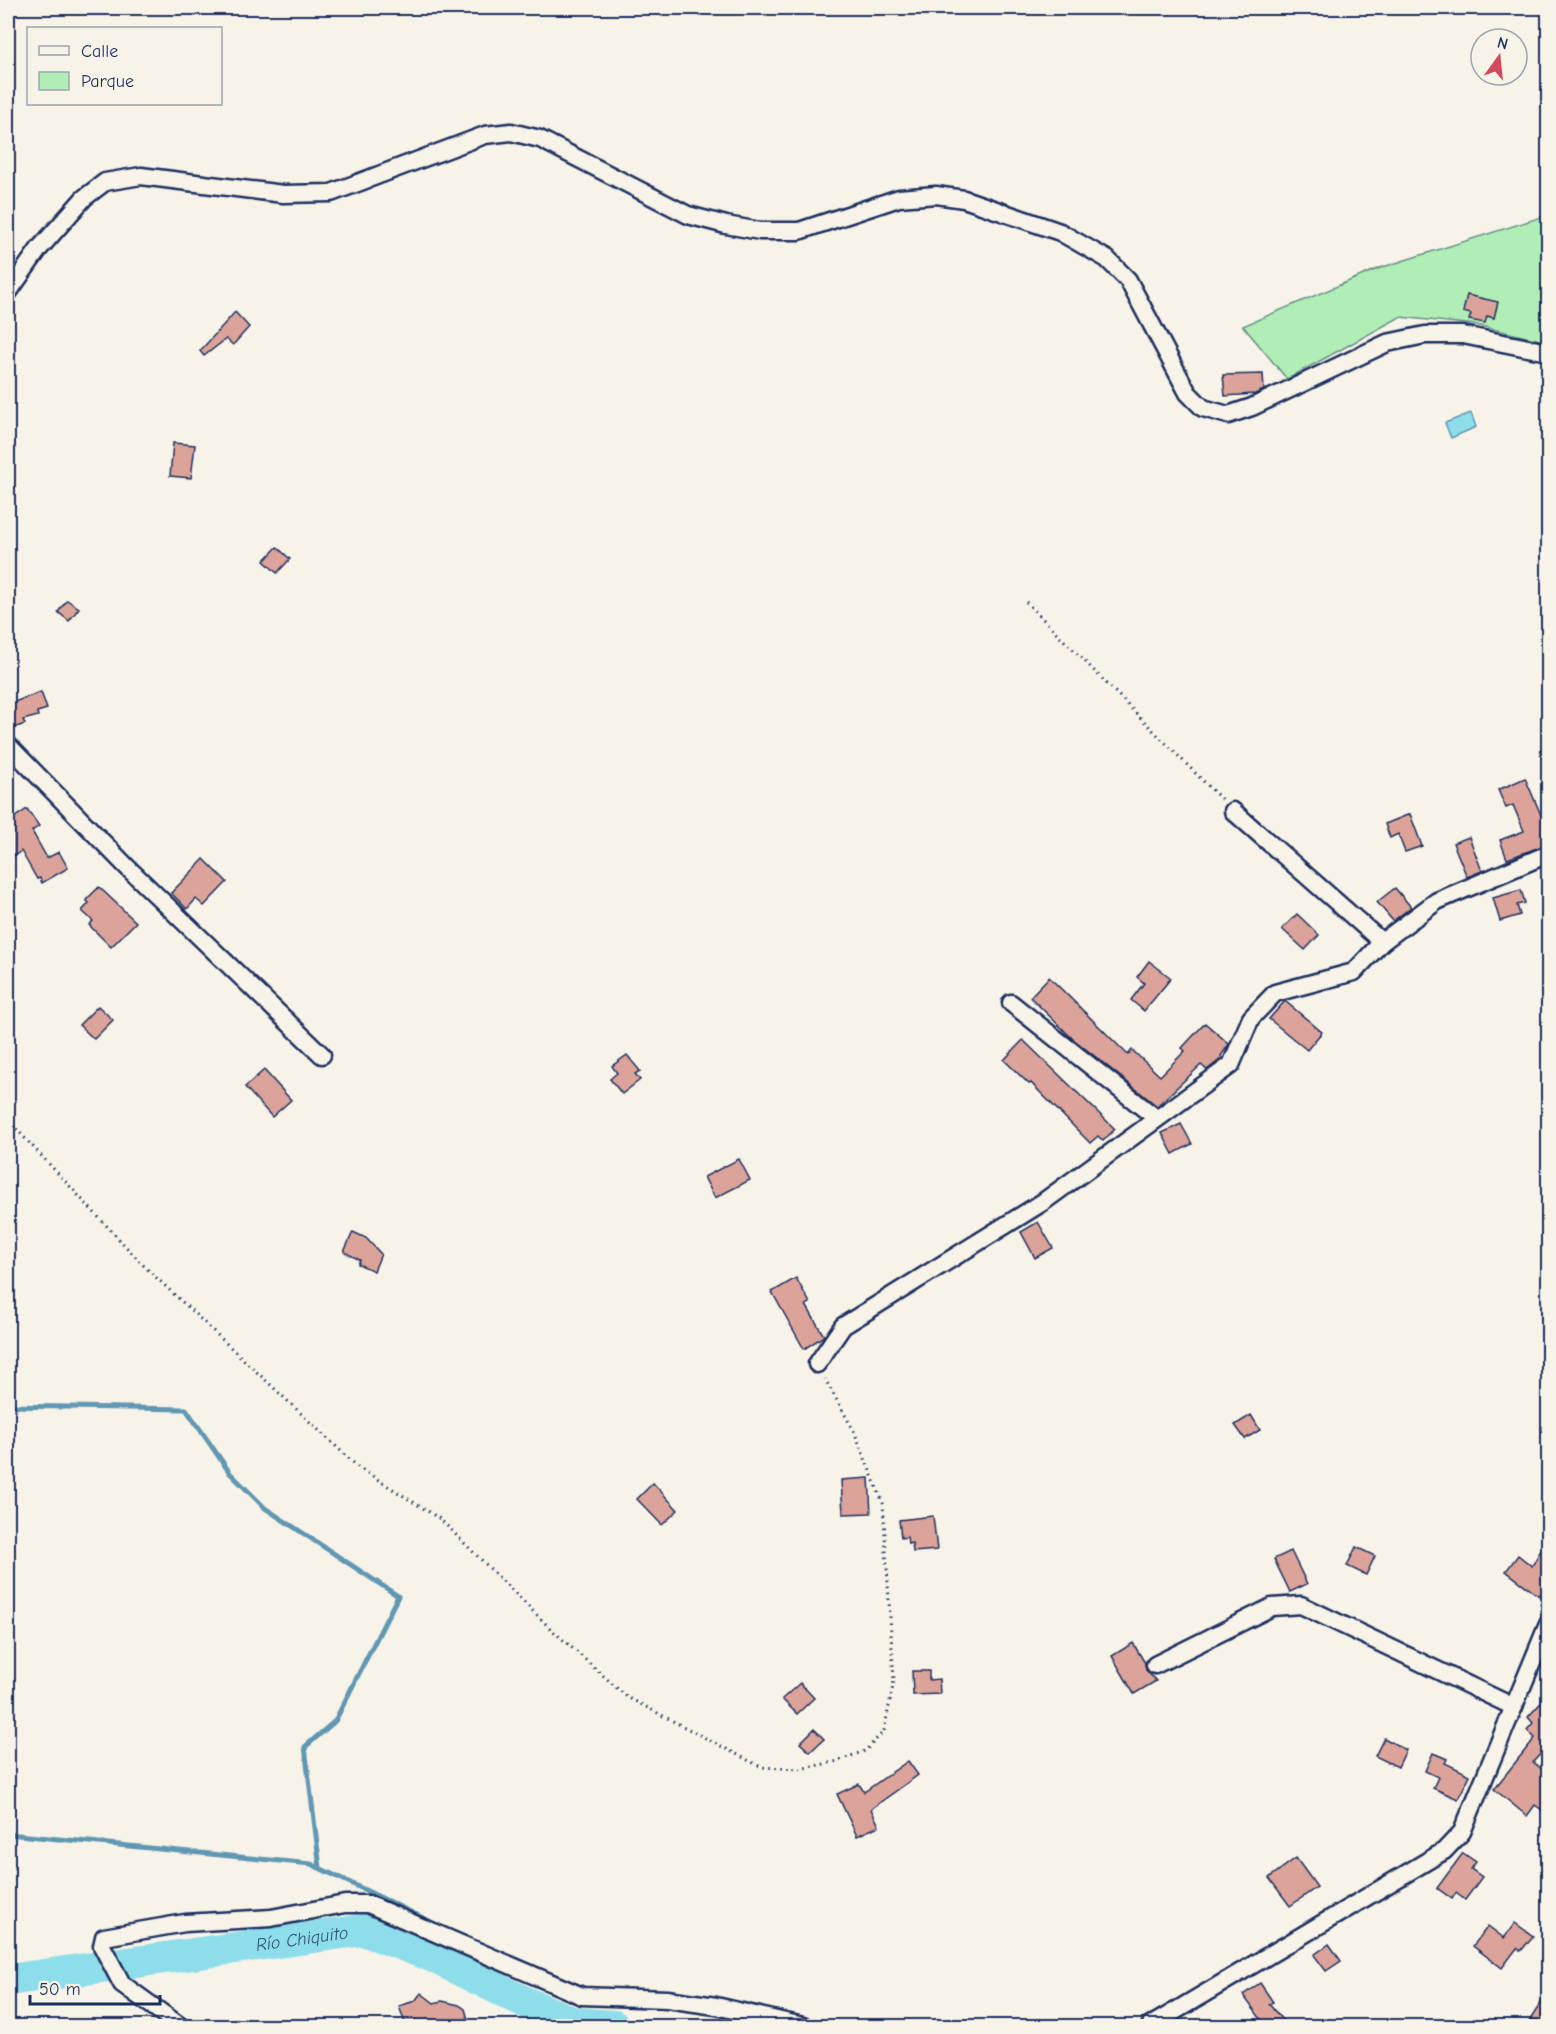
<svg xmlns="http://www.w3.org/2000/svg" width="1556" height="2034" viewBox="0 0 1556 2034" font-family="'Comic Neue',sans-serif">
  <rect width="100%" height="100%" fill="#f7f3e8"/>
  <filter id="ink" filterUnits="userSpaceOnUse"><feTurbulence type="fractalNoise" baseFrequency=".0167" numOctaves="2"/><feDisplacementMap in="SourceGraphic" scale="12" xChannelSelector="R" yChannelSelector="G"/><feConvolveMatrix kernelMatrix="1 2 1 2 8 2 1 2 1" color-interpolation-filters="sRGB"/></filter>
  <g filter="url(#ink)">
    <polygon fill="#b0eeb5" stroke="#668e8a" stroke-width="1.5" points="1548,215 1548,342 1476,325 1400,317 1287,379 1243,326 1380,268"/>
    <polygon fill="#8eddeb" stroke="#6097b3" stroke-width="1.5" points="1471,413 1476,427 1451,438 1445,423"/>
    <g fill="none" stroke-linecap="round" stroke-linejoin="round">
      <g stroke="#6097b3" stroke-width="5">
        <polyline points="8,1406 186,1409 230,1473 265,1508 398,1596 335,1721 305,1747 320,1868"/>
        <polyline points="8,1834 311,1864 446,1929"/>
        <polyline points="539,2005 545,2026"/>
      </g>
      <path stroke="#8eddeb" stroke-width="32" id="s1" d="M 8,1980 L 364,1930 L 431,1956 L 529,2004 L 575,2023 L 614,2026"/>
    </g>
    <g fill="#dca39b" stroke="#1b2f5e" stroke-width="1.5">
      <polygon points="1467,295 1498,302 1494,318 1487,316 1485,323 1469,320 1471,314 1463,312"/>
      <polygon points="235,312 249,327 233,345 226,339 204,356 200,351"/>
      <polygon points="1263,374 1264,390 1255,394 1225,396 1223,375"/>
      <polygon points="173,443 195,445 191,478 170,476"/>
      <polygon points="277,547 290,559 277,573 264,561"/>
      <polygon points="67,600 79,608 69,621 58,612"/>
      <polygon points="41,692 47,709 37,712 38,716 23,720 25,724 8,730 8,715 12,714 9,704"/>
      <polygon points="1525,778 1542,817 1548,815 1548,844 1507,859 1500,840 1524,831 1513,805 1506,808 1498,790"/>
      <polygon points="27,809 39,826 32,831 47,858 59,852 68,868 42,883 40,878 37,879 21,851 14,856 8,849 8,822"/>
      <polygon points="1410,814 1422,846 1405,852 1398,834 1390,838 1385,824"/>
      <polygon points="1469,837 1482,871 1467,877 1453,843"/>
      <polygon points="204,859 227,882 204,906 196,899 187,909 171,893"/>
      <polygon points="99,887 136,922 111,947 89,925 93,921 82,911 89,903 86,900"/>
      <polygon points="1395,888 1411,907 1393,921 1377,902"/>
      <polygon points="1521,890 1525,903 1517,905 1520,915 1500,921 1493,898"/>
      <polygon points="1297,914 1319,935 1305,950 1282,929"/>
      <polygon points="1149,961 1171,978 1144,1011 1131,1000 1144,983 1137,977"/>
      <polygon points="1049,977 1128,1055 1132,1050 1160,1076 1185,1051 1182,1048 1205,1023 1229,1044 1221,1056 1222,1058 1207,1070 1201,1065 1157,1106 1072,1038 1030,997"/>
      <polygon points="1285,1001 1322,1032 1307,1050 1269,1019"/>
      <polygon points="98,1006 113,1020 94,1039 79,1025"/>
      <polygon points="1023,1040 1115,1129 1103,1141 1098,1136 1090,1143 1031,1083 1029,1084 1004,1060"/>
      <polygon points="627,1055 640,1071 635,1074 640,1080 622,1094 610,1079 617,1073 612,1066"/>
      <polygon points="264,1070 291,1100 272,1117 245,1087"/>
      <polygon points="1181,1124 1192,1144 1173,1154 1162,1133"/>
      <polygon points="739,1159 750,1180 715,1198 704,1177"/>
      <polygon points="1038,1222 1053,1248 1035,1258 1021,1232"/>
      <polygon points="353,1232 366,1238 381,1254 374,1271 358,1264 360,1260 344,1252"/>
      <polygon points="796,1278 810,1303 806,1305 824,1336 804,1349 772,1292"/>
      <polygon points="1251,1415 1260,1430 1245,1439 1235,1425"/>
      <polygon points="869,1478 871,1513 843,1514 841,1480"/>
      <polygon points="653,1483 678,1510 662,1525 637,1499"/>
      <polygon points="933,1516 937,1550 913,1552 912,1543 908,1544 907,1537 901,1538 899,1520"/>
      <polygon points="1548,1537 1548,1584 1539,1596 1506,1571 1518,1555 1532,1566"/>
      <polygon points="1356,1547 1375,1556 1366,1575 1347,1566"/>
      <polygon points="1291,1551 1307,1584 1290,1592 1274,1559"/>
      <polygon points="1133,1643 1145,1663 1146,1670 1156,1681 1134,1694 1112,1656"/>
      <polygon points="912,1671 929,1671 929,1680 939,1679 940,1694 913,1695"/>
      <polygon points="800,1683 814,1698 797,1714 782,1699"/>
      <polygon points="1548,1695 1548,1750 1546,1748 1533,1762 1548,1774 1548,1801 1542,1810 1535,1805 1527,1816 1494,1789 1535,1738 1527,1730 1533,1723 1528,1717"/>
      <polygon points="814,1729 824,1739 810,1752 800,1743"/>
      <polygon points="1384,1738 1406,1750 1398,1767 1375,1756"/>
      <polygon points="1433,1753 1447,1759 1445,1763 1470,1775 1458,1799 1433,1788 1438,1777 1425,1771"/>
      <polygon points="908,1761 918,1775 871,1809 879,1826 857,1836 837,1794 859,1784 864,1792"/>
      <polygon points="1463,1853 1476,1862 1471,1869 1482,1877 1465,1900 1456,1893 1452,1899 1437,1888"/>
      <polygon points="1296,1858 1317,1887 1290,1906 1269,1878"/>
      <polygon points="1515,1923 1533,1936 1521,1951 1517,1948 1502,1968 1473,1946 1488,1926 1504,1938"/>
      <polygon points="1329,1944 1341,1961 1326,1971 1314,1955"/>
      <polygon points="1260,1983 1273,2002 1269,2004 1287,2026 1266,2026 1243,1995"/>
      <polygon points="1548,1992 1548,2026 1526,2026"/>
      <polygon points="421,1993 434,2003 442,2001 459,2005 465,2009 470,2026 406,2026 399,2006 415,2001"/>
    </g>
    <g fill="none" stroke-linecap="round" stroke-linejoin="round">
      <g stroke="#1b2f5e" stroke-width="21">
        <g id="street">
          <polyline points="8,293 39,249 84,198 105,182 141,176 283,194 331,193 485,135 511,132 540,139 688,215 726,225 760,231 799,231 899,198 936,195 964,199 1060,232 1107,259 1128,280 1188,393 1203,408 1228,415 1252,407 1387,343 1425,335 1463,335 1548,352"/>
          <polyline points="8,745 129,869 322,1055"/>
          <polyline points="1233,811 1382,942"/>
          <polyline points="1011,1003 1156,1118"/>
          <polyline points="817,1364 843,1326 1043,1202 1231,1065 1251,1018 1275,993 1354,972 1382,942 1437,901 1548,854"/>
          <polyline points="1155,1665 1272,1607 1301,1605 1514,1707"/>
          <polyline points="180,2026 122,1984 102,1946 104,1937 185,1923 271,1918 345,1904 368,1904 582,1996 667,1999 716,2006 803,2026"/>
          <polyline points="1150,2026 1444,1851 1462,1832 1548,1624"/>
        </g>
      </g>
      <g stroke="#1b2f5e" stroke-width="3" stroke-dasharray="1.5 4.5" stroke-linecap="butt">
        <polyline points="1026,602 1223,801"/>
        <polyline points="8,1120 145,1267 358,1467 440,1519 550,1628 627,1697 761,1767 799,1769 834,1762 865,1751 884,1731 894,1681 883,1503 854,1431 825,1379"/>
      </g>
      <use href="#street" stroke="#f7f3e8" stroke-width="16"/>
    </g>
  </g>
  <g text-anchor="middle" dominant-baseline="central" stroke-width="4.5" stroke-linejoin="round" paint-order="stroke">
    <g font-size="18" font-style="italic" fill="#32527a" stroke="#f7f3e8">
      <text stroke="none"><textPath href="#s1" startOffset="297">Río Chiquito</textPath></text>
    </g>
  </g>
  <rect width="1556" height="2034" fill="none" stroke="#f7f3e8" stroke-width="30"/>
  <rect x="15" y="15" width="1526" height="2004" fill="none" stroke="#1b2f5e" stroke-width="2" filter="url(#ink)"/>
  <rect x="27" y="27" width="195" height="78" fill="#f7f3e8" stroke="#9fa5b1" stroke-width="1.5"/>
  <rect x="39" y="46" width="30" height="9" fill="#f7f3e8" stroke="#9fa5b1" stroke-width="1.5"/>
  <text x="81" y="57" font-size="18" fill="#1b2f5e">Calle</text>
  <rect x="39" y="72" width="30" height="18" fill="#b0eeb5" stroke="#9fa5b1" stroke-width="1.5"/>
  <text x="81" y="87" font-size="18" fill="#1b2f5e">Parque</text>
  <g transform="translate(1499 57) rotate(15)"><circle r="28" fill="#f7f3e8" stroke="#9fa5b1" stroke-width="1.5"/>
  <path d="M0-4.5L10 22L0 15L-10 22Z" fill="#d1495b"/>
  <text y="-9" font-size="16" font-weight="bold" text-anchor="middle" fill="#1b2f5e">N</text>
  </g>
  <path d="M30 1995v9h130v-9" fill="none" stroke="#1b2f5e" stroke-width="3"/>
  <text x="39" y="1995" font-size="18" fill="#1b2f5e" stroke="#f7f3e8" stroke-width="4.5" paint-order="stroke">50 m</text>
</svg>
